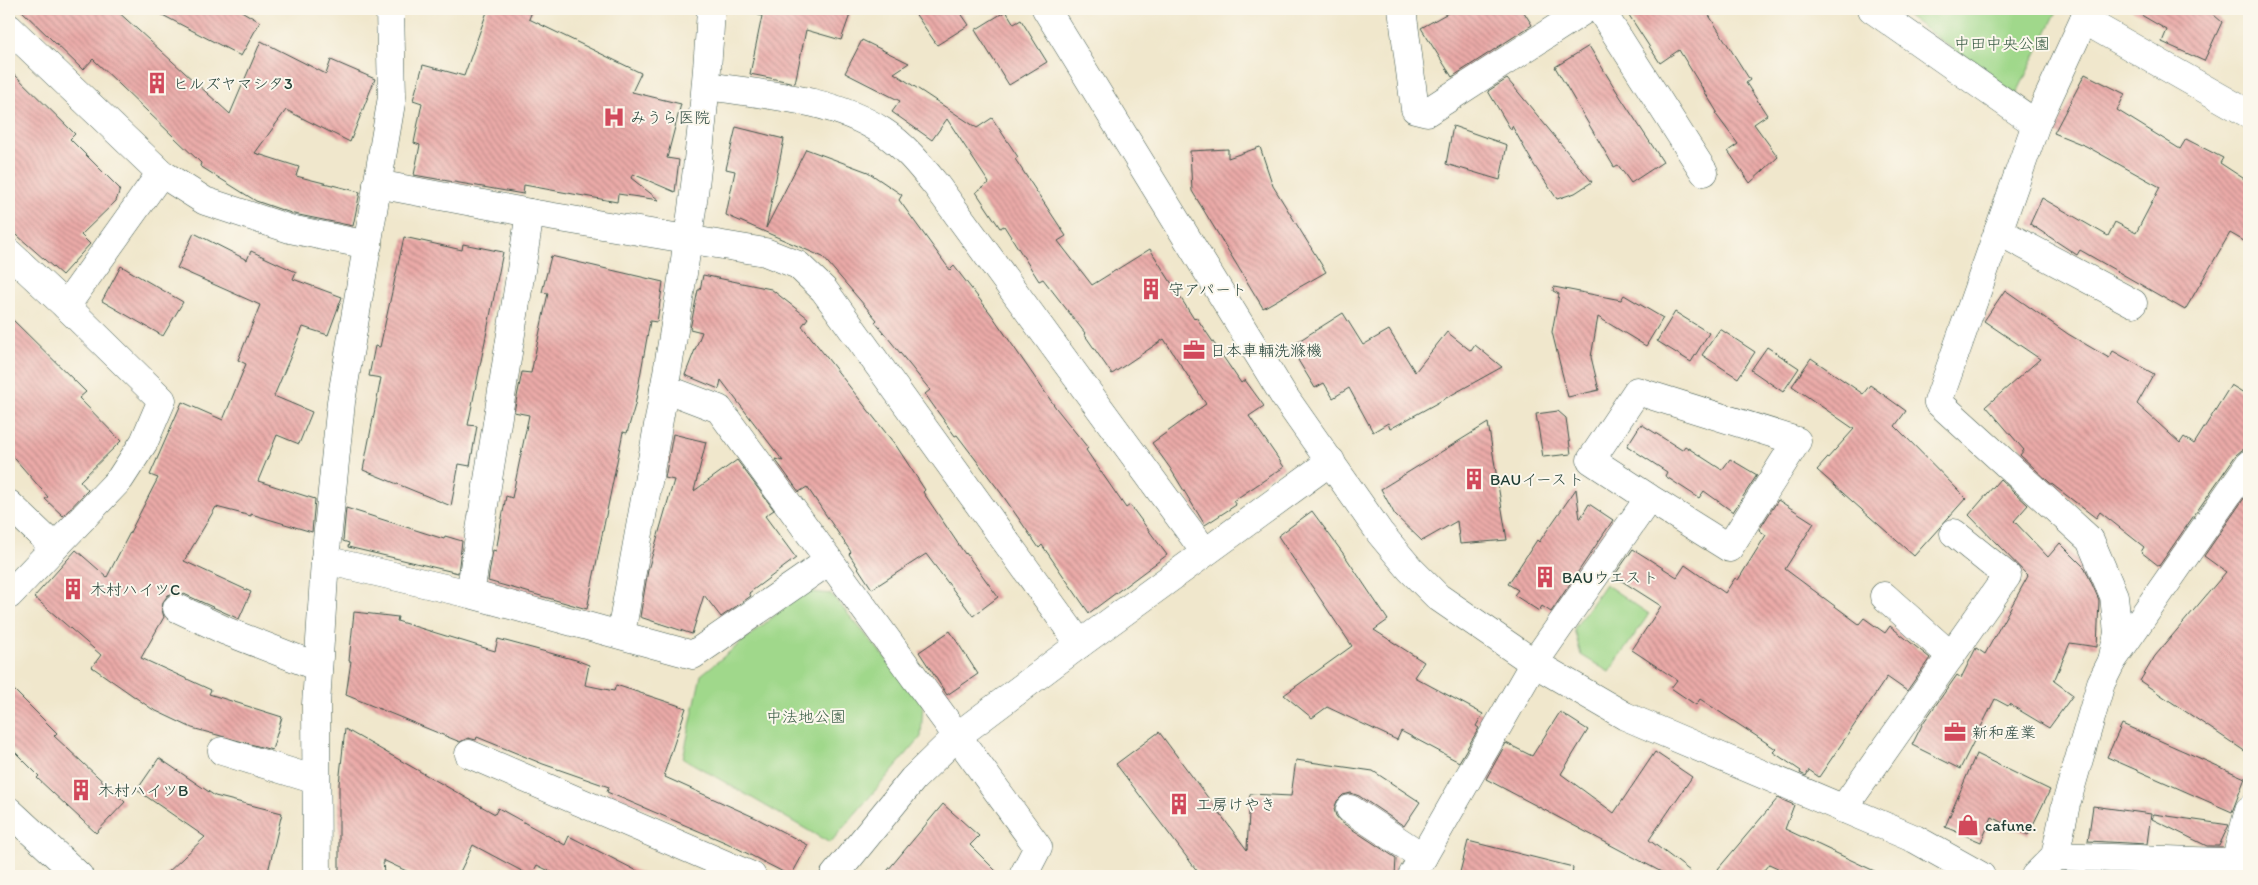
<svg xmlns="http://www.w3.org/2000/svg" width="2258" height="885" viewBox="0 0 2258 885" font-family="Itim,'Klee One',sans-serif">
  <defs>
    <pattern id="building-back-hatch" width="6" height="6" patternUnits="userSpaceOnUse" patternTransform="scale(1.25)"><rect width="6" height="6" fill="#ebaaa8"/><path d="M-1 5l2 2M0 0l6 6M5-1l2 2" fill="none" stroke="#be8c8a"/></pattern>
  </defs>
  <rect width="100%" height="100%" fill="#fbf7ec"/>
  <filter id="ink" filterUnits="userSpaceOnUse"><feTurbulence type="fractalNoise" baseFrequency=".02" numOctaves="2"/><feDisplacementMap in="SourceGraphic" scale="10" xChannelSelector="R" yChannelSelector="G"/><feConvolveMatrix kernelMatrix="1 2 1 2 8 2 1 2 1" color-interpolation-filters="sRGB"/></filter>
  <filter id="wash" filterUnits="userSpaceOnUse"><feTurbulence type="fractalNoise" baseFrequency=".0096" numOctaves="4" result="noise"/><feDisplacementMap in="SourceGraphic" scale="20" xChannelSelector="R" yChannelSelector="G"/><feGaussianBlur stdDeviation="1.12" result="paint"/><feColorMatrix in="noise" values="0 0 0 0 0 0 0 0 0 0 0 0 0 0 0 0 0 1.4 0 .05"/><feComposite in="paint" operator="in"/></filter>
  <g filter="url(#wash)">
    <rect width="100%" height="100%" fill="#f0e7cc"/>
    <g fill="#a0d88b" stroke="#608a60">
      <polygon points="1898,9 2058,9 2016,95"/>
      <polygon points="1605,584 1649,614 1609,672 1581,655 1574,629"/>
      <polygon points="805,591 831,594 923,702 921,737 830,843 683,758 701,675"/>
    </g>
    <g id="blocks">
      <g fill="url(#building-back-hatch)">
        <polygon points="20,9 115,9 230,114 261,41 326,74 331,60 375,79 350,142 286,110 255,153 299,167 296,176 360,192 353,226 294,214 256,201 200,166 201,163 93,59 83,70"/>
        <polygon points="151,9 238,9 260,22 241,56"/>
        <polygon points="488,9 533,9 529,19 641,73 632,92 681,104 667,158 679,160 675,192 633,174 631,178 659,200 618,194 617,202 524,185 523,194 414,175 420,145 414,143 422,103 413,100 423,65 464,76"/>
        <polygon points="759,9 852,9 841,40 806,30 795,83 750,74 762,16 758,15"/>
        <polygon points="912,9 958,9 969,25 937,45"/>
        <polygon points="1455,9 1522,9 1532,25 1452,77 1421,28"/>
        <polygon points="1625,9 1705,9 1750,80 1746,83 1767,115 1754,124 1778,157 1750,183 1728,151 1738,144 1715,113 1717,112 1679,50 1660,63"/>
        <polygon points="2131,9 2207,9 2222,22 2204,61 2162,42 2167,30"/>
        <polygon points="1006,11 1014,24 1021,20 1047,62 1009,85 975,30"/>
        <polygon points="862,40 909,63 894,73 977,128 992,118 1018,157 1015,159 1066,236 1058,241 1092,285 1150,249 1194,319 1196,317 1241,383 1245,380 1264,406 1249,416 1284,467 1233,501 1236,505 1205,525 1170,468 1152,443 1206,404 1164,339 1112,374 1084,334 1085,333 1043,279 1039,281 1004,226 1000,228 976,192 989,183 947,119 932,140 892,112 900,101 845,73"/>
        <polygon points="1589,46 1619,95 1663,162 1631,183 1618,165 1614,167 1555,67"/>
        <polygon points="9,69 75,134 70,139 120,189 116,201 81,235 90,244 62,275 9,228"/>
        <polygon points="2085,74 2125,94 2117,110 2180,149 2186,139 2223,158 2220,163 2249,182 2249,244 2230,233 2185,310 2080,250 2077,255 2030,224 2042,198 2108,236 2115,222 2136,233 2160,187 2086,146 2054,133"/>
        <polygon points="1507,79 1519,93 1592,182 1575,193 1557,199 1534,165 1512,126 1511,130 1488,91"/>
        <polygon points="1453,126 1507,145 1500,180 1446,164"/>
        <polygon points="736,127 784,139 766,228 806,149 868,172 902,195 899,200 950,270 954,266 991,314 1056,408 1088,448 1086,450 1126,508 1130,505 1167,555 1089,613 1042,545 1039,548 1001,493 957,435 955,436 925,394 930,390 875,322 877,320 823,257 726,215 735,171 726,169"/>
        <polygon points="1260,147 1273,186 1326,272 1263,308 1192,191 1190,151 1228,149 1228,158"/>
        <polygon points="194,233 247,260 251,251 296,272 293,279 342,297 328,335 303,327 274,396 312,412 299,444 277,435 258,481 315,499 312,532 251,514 251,516 216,507 184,561 251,592 239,619 184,594 178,592 168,595 163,602 162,610 164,617 141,658 211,690 209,694 282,717 272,750 192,728 152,709 92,667 101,655 34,597 76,550 107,577 158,478 150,475 182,402 223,420 246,364 238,360 260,305 177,268"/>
        <polygon points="404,237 462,250 463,244 503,252 468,425 477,426 470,466 459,464 451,506 363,470 381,378 369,376 375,346 380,347"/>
        <polygon points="551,256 663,282 657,322 650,321 635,405 627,433 623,432 587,609 488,581 493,550 496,551 506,496 512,498 529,415 514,412 522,372 531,373 548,293 542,292"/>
        <polygon points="121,266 183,302 163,336 102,301"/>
        <polygon points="703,275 771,289 808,318 802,326 897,447 925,490 923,492 965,554 966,553 998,597 973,616 926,554 872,589 849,554 851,552 807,487 799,492 775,459 783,461 721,380 719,389 685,375 702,332 690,329 698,290 700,290"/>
        <polygon points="1554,287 1621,300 1624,295 1663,318 1646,346 1598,317 1591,357 1599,390 1568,397 1552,332 1559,294 1553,291"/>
        <polygon points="2005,290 2068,334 2109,358 2113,351 2154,374 2137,404 2180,443 2184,437 2194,444 2231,385 2249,396 2249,449 2242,450 2236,455 2159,566 2141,552 2144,547 2100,512 2096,518 2049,482 2020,455 2024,450 1986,406 2040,359 1984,321"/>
        <polygon points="1675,312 1709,333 1691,362 1657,341"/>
        <polygon points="1343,313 1363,345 1389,330 1415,372 1447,332 1471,351 1475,345 1502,367 1390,429 1388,423 1373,432 1349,388 1333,398 1324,383 1315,388 1298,360 1305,355 1297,342"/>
        <polygon points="9,316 86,392 79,398 121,441 80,481 88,490 63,516 45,499 48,497 9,452"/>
        <polygon points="1720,329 1755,352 1738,378 1702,355"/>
        <polygon points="1767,347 1799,368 1783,392 1751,370"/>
        <polygon points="1811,358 1863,394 1870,385 1906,411 1895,426 1966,498 1914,556 1817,470 1854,429 1792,386"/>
        <polygon points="1558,411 1566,418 1571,454 1543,457 1536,414"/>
        <polygon points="1488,423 1507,540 1460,544 1457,521 1422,541 1395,515 1381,489"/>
        <polygon points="1641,424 1682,450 1685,446 1722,470 1730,459 1757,475 1733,512 1704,491 1699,498 1665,476 1667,472 1627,446"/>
        <polygon points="673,434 706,442 694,491 737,460 774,510 765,516 796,558 749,593 751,596 721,617 704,595 692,634 640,617 648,570 674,480 665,478"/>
        <polygon points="2000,479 2028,505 2014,521 2048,557 2060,543 2085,568 2099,600 2097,647 2070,643 2054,681 2073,695 2049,728 2009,704 2008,706 1995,699 1960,769 1912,745 1923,723 1957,675 1961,678 1976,648 1985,654 2028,576 1969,515"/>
        <polygon points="1576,489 1580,519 1589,504 1613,520 1551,612 1542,606 1539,611 1514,595 1518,590 1508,584 1537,540 1539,542"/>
        <polygon points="2249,491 2249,754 2140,681 2155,656 2226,572 2204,556"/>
        <polygon points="1778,500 1814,523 1785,569 1859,624 1864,618 1885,633 1890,626 1930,658 1907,691 1887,677 1819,777 1809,770 1806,776 1800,773 1801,771 1773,752 1776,749 1700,699 1696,705 1671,688 1677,680 1632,650 1661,606 1614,576 1633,549 1677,577 1685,565 1725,593 1735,578 1738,580 1766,535 1759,530"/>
        <polygon points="346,508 444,539 445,536 462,541 458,573 348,547 349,543 343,541"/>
        <polygon points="1312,511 1345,556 1388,620 1374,630 1424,662 1414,677 1483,714 1476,726 1479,728 1459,762 1401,731 1397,740 1327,707 1312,718 1284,695 1352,646 1278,536"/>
        <polygon points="354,612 398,617 397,621 495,651 498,639 576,660 589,665 585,685 614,691 616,685 686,708 664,774 666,775 665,777 756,818 808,845 791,876 727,843 607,792 609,787 543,764 477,737 476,740 468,738 460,742 346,695 351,661 349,661"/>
        <polygon points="950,631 978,674 947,695 919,652"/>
        <polygon points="9,685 57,733 54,736 125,802 96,833 37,778 39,776 9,746"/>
        <polygon points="1560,712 1588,730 1561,774 1614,813 1655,752 1692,777 1649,840 1690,871 1687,876 1669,876 1486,779 1506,743 1532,756"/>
        <polygon points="2122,724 2245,778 2232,812 2107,757"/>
        <polygon points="345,729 495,814 498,808 565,845 569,836 647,876 559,876 537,865 531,876 473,845 458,876 417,876 383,860 384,876 339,876 339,784"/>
        <polygon points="1159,732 1247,850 1250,794 1291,796 1296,760 1373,771 1420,802 1404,826 1359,796 1351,793 1343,795 1337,801 1334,809 1336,816 1341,822 1396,858 1395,876 1201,876 1116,764"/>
        <polygon points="1976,754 2050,790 2028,835 1992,817 1981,842 1945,827"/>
        <polygon points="159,758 215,796 282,813 267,876 164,876 205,837 137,790"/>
        <polygon points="1778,798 1794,805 1785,829 1885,876 1795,876 1769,864 1759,876 1712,876"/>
        <polygon points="943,804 979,836 970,845 1001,876 883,876"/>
        <polygon points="2093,806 2151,814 2147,844 2088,841"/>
        <polygon points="2154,814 2229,825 2219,846 2207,846 2152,819"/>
        <polygon points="1468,841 1573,867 1572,876 1459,876"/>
      </g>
    </g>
  </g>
  <g filter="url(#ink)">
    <use href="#blocks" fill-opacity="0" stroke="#3e564b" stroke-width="1"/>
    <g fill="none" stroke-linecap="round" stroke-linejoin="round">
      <g stroke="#3e564b" stroke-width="29">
        <g id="street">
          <polyline points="1402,9 1415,109 1427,112 1586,9"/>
          <polyline points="1600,9 1704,172"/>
          <polyline points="1872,9 2036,124 2089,9"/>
          <polyline points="2084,20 2249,114"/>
          <polyline points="9,28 161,173 205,201 290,229 368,245"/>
          <path d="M 707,86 C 766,95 831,98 882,131 C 904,145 920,165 936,185 L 1205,552"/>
          <polyline points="2036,124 1938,402 2090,540 2114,596 2118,633 2112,661"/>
          <polyline points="377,184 530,213 765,252 798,265 824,290 1080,644"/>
          <polyline points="1998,231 2133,303"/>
          <polyline points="9,253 66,306 162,400 144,442 120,479 9,595"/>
          <polyline points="66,306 161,173"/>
          <polyline points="664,388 719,409 1038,847 1023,876"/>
          <polyline points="9,504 54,547"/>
          <polyline points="325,560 470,594 693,655 829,561"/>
          <polyline points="470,594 530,213"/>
          <polyline points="1884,596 1951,656"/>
          <polyline points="177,608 226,631 318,667"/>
          <path d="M 621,634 C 657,427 700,219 711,9"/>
          <polyline points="222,751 316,780"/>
          <polyline points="469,754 752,876"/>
          <polyline points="1350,809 1423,857"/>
          <polyline points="1843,809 2007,576 1954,533"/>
          <polyline points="2055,856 2249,863"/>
          <polyline points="2235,862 2249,810"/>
          <polyline points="317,876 316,705 325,560 341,402 392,97 390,9"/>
          <polyline points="834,876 913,779 956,737 1080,644 1331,461"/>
          <polyline points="1412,876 1534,663 1649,498 1591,460 1637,391 1797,441 1729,548 1649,498"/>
          <polyline points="2035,876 2055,856 2066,804 2101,683 2112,661 2249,464"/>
        </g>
      </g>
      <g stroke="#3e564b" stroke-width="29">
        <g id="secondary">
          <polyline points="1046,9 1284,396 1380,533 1410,569 1438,597 1534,663 1625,716 1915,839 1981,876"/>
          <polyline points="9,811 79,876"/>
        </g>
      </g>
      <use href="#street" stroke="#fff" stroke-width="28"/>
      <use href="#secondary" stroke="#fff" stroke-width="28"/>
    </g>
  </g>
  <defs>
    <g id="building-bare" transform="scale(1.725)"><path d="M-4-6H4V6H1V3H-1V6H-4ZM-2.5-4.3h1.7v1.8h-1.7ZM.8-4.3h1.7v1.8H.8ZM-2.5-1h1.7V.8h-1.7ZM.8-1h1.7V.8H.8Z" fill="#d1495b" stroke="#fbf7ec" stroke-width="2.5" paint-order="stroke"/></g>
    <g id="hospital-bare" transform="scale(1.725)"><path d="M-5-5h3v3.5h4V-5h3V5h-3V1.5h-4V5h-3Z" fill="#d1495b" stroke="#fbf7ec" stroke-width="2.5" paint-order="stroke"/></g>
    <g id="office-bare" transform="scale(1.725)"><path d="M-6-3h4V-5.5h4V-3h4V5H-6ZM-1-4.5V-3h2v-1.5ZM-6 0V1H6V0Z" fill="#d1495b" stroke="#fbf7ec" stroke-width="2.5" paint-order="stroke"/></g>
    <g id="shop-bare" transform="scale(1.725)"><path d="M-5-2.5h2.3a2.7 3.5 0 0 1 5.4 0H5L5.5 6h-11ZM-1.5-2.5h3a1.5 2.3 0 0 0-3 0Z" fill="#d1495b" stroke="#fbf7ec" stroke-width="2.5" paint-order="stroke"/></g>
  </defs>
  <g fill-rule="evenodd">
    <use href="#building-bare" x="157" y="83"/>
    <use href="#hospital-bare" x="614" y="117"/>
    <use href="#building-bare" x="1151" y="289"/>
    <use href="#office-bare" x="1194" y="350"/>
    <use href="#building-bare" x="1474" y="479"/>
    <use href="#building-bare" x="1545" y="577"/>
    <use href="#building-bare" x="73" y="589"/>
    <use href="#office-bare" x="1955" y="732"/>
    <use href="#building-bare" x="81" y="790"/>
    <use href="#building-bare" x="1179" y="804"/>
    <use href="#shop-bare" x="1968" y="825"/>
  </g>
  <g text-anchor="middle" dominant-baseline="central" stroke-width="4" stroke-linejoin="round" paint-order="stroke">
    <g font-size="16" fill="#395c45" stroke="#fbf7ec">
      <text x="2002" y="43">中田中央公園</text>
      <text x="806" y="716">中法地公園</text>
    </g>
    <g font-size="16" fill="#1f3d34" stroke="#fbf7ec" text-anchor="start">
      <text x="173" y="83">ヒルズヤマシタ3</text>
      <text x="630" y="117">みうら医院</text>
      <text x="1168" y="289">守アパート</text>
      <text x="1210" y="350">日本車輛洗滌機</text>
      <text x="1490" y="479">BAUイースト</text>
      <text x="1562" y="577">BAUウエスト</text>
      <text x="90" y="589">木村ハイツC</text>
      <text x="1972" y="732">新和産業</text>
      <text x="98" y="790">木村ハイツB</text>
      <text x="1196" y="804">工房けやき</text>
      <text x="1985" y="825">cafune.</text>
    </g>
  </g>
  <rect width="2258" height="885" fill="none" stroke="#fbf7ec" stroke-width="30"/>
</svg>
